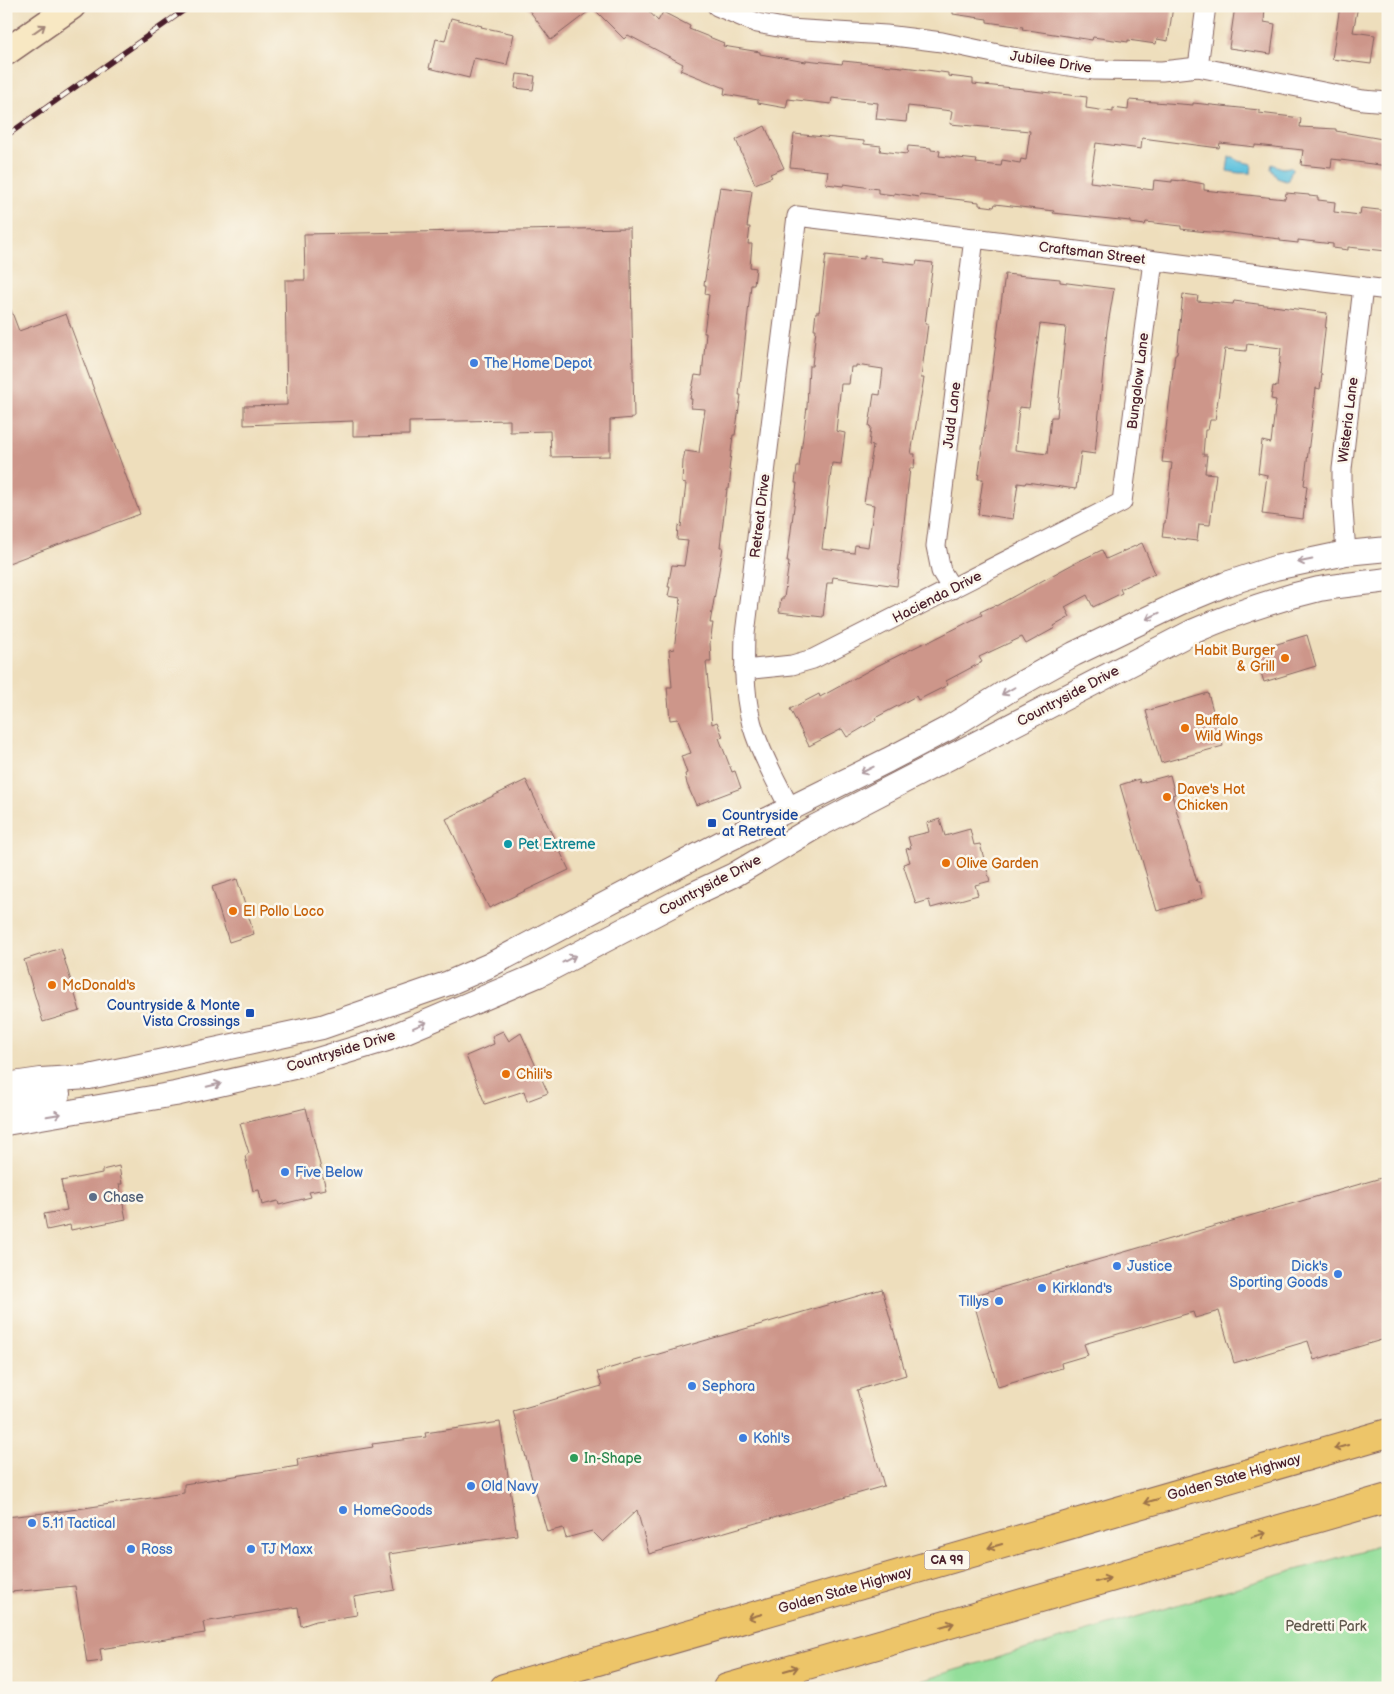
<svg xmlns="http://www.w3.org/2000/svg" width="1394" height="1694" viewBox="0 0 1394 1694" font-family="'Balsamiq Sans',sans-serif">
  <rect width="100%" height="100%" fill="#fbf7ec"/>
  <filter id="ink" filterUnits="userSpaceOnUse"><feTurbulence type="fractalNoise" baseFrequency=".02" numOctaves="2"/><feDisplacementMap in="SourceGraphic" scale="10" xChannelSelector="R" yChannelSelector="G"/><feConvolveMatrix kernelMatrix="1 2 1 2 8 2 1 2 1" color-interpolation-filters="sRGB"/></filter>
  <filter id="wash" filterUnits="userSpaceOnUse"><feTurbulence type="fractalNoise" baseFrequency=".0096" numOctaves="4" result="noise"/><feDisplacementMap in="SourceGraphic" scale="20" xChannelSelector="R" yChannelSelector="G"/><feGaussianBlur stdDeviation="1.12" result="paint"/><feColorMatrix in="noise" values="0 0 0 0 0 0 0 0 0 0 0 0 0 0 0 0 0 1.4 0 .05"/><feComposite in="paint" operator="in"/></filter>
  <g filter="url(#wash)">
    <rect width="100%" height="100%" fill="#eedebc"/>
    <polygon fill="#93de9a" stroke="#6e7e62" points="1388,1543 1388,1688 900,1688 952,1671"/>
    <g fill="#60c2de" stroke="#557084">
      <polygon points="1229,157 1234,157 1238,161 1252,164 1251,173 1239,173 1227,171"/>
      <polygon points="1272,164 1282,168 1290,167 1292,169 1288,180 1286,181 1277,178 1271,169"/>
    </g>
    <g id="blocks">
      <g fill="#cd968a" fill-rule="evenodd">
        <polygon points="526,6 644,6 658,21 663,12 690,26 689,29 724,43 723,46 760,52 760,54 806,62 806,60 842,64 843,61 912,68 948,73 948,76 973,79 973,84 1024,89 1024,90 1087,97 1086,108 1113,112 1113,108 1128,110 1129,100 1193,105 1193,103 1259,110 1259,113 1301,118 1300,127 1336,129 1336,131 1388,140 1388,166 1332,159 1331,168 1301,165 1303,150 1255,145 1255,147 1220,143 1219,148 1142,138 1141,149 1096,143 1090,182 1153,190 1154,180 1172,182 1172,180 1182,181 1182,180 1204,184 1204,190 1247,195 1285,199 1286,193 1309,195 1309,196 1318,197 1318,200 1335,202 1334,212 1360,215 1361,208 1388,211 1387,251 1348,247 1348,250 1333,248 1333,244 1298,240 1298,243 1280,241 1280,239 1222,232 1222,233 1198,231 1181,229 1181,226 1146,222 1145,225 1130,223 1130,221 1053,213 1054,211 995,204 994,207 979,205 979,202 920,195 919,197 894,193 894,195 878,193 878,189 844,184 843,186 826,184 828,171 790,167 794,134 864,141 864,144 881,146 880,151 907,154 908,146 931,148 931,150 940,151 939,156 977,160 976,163 1001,166 1002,160 1020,163 1021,159 1026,160 1030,131 950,124 952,111 908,106 906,122 876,119 878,103 832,98 831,104 788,99 786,108 758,103 758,100 724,94 725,88 680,70 683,64 628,35 624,39 593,8 551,40"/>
        <polygon points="953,6 1173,6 1168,41 1157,39 1156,44 1128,40 1128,42 1093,37 1092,40 1022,29 1023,27 987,22 987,19 953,14"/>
        <polygon points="1235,6 1265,6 1264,22 1275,24 1271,54 1229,48"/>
        <polygon points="1340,6 1358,6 1353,32 1375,35 1371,64 1332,59"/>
        <polygon points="451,18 482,26 481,27 514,34 507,65 474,58 469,78 429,68 436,39 445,41"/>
        <polygon points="517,74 535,76 533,90 515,88"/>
        <polygon points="765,126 784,168 770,174 772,177 755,184 736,140"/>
        <polygon points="720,187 752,191 747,227 750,227 748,244 752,244 750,267 756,268 754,285 751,285 739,395 741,395 735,435 733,435 729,470 731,471 729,489 727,489 720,547 723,547 710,623 713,623 710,643 711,662 706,662 712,724 717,722 723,737 719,738 732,772 735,771 741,788 696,805 687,784 685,774 687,773 681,756 691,753 678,719 670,720 667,687 672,687 669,650 674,649 681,598 668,596 670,587 668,587 672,565 684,566 688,541 677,540 678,526 681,527 686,484 682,483 683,461 685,451 699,453 705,409 691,408 692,399 690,399 695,375 702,376 706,333 704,333 709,295 705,294 706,285 704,285"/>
        <polygon points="630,228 634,418 610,420 610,456 551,457 550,431 510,432 510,420 409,422 409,435 353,436 353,421 244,425 244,406 287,405 285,280 305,280 304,234"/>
        <path d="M 826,255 L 864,259 L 864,256 L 881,258 L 881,261 L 916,265 L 917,261 L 933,263 L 925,324 L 928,324 L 921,378 L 924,378 L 911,454 L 915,454 L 914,468 L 910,468 L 897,586 L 833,577 L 832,583 L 827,583 L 823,617 L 779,612 L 781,598 L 784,598 L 789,562 L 787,562 L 797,483 L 795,483 L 797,467 L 799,467 L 807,407 L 809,366 L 812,366 L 816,329 L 814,329 L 816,312 L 819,312 ZM 856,365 L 883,369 L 880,395 L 874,394 L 869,426 L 871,427 L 869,445 L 873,446 L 864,503 L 874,505 L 868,547 L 855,545 L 854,553 L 822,549 L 832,463 L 841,464 L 845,433 L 836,431 L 841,384 L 849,384 L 851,367 L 856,367 Z"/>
        <path d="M 1005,274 L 1060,279 L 1060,282 L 1114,289 L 1107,330 L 1095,454 L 1081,452 L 1076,489 L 1026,482 L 1025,484 L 1018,483 L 1013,519 L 978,514 L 983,479 L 978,479 ZM 1040,324 L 1066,327 L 1057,417 L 1051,417 L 1047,454 L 1015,450 L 1019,407 L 1029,408 Z"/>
        <polygon points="1183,294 1198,296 1197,301 1233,304 1234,301 1327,313 1320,374 1322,374 1320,389 1316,388 1304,485 1307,486 1303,519 1262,514 1267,475 1258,473 1262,441 1271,443 1276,400 1271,399 1273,386 1277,387 1281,348 1247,344 1246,351 1225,349 1215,420 1210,420 1208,430 1205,430 1203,455 1207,455 1205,473 1216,474 1210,525 1199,524 1197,541 1162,537 1164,523 1165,523 1172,463 1162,462 1175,354 1177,354"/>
        <polygon points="6,302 8,302 19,331 66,314 140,514 6,564"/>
        <polygon points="1142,543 1155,573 1120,589 1122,593 1093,607 1087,595 1065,607 1070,617 1054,626 1055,628 1026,644 1022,637 979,657 982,662 946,681 948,685 918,700 916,696 875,718 876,720 847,737 842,729 809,746 790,709 819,694 820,697 877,666 926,642 927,643 982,615 980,612 995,605 996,606 1073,564 1102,550 1106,559"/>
        <polygon points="1307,635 1316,666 1264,682 1254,651"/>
        <polygon points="1208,693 1223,746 1161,763 1146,711"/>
        <polygon points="1170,775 1175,794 1172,795 1197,882 1199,882 1203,898 1157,911 1120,785 1139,779 1140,783"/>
        <polygon points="526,780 569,870 489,908 446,819"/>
        <polygon points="940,819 945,836 970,829 974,845 980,844 990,881 975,885 978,895 931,908 929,900 916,904 903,864 910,862 906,849 911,848 908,837 929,832 927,823"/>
        <polygon points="237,879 254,934 229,942 212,887"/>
        <polygon points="61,948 80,1011 43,1022 24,960"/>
        <polygon points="503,1031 509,1041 521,1033 548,1093 527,1101 524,1091 485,1104 466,1056 494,1044 492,1036"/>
        <polygon points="306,1108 326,1189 309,1192 311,1197 279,1205 278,1201 262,1205 259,1190 253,1191 245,1156 249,1153 240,1124"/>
        <polygon points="119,1166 122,1184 119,1184 126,1219 71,1230 70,1225 47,1230 44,1214 67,1210 61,1181 102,1173 102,1170"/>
        <polygon points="1388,1176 1388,1338 1314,1360 1308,1341 1234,1363 1219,1311 1195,1318 1193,1312 1084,1344 1088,1355 1061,1363 1062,1368 998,1387 972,1296"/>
        <polygon points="882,1289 906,1375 857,1390 884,1486 649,1554 637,1510 603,1542 592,1531 566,1538 563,1528 547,1532 513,1411 602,1386 597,1372"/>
        <polygon points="500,1422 517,1535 389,1554 395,1590 354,1597 357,1615 316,1621 301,1626 298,1607 203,1622 205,1633 100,1649 102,1661 87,1663 75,1586 11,1592 6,1566 6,1517 64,1511 184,1493 184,1484 298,1466 297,1459 373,1447 372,1444 426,1437 425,1433"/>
      </g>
    </g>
  </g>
  <g filter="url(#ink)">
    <use href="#blocks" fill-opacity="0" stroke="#83625e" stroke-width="1"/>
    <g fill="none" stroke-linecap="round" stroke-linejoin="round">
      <g stroke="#83625e" stroke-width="21">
        <g id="minor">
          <polyline points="717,6 757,23 789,29 886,35 942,42 1012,57 1094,70 1162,71 1198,67 1363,100 1388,102"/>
          <polyline points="1198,67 1206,6"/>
          <polyline points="1346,553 1342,496 1342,469 1363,287"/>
          <polyline points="952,589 941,571 936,546 974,238"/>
          <polyline points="744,670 792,665 813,659 1122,502 1153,261"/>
          <path d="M 790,809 C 778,784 764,760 755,734 C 744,703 744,667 745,634 L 797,216 L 1388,290"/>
        </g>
      </g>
      <g stroke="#83625e" stroke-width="26">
        <g id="tertiary">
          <polyline points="6,1085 41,1080 89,1077 322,1027 449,983 488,966 731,838 888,760 947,729 1006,692 1074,654 1180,603 1226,584 1275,568 1346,553 1388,549"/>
          <polyline points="6,1110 28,1098 58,1094"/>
          <path d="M 6,1123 L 175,1094 L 298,1066 L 387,1039 L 538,975 L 687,897 L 734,875 L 815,827 L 1192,632 C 1233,614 1276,599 1319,589 C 1342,585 1365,583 1388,580"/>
        </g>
      </g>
      <g stroke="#83625e" stroke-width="29">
        <polyline id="secondary" points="6,52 72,6"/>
      </g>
      <g stroke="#83625e" stroke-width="30">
        <g id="motorway">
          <polyline points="504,1688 1388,1433"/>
          <polyline points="727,1688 1388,1498"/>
        </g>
      </g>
      <use href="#minor" stroke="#fff" stroke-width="19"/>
      <use href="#tertiary" stroke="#fff" stroke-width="24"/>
      <use href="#secondary" stroke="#f8e8c3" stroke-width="26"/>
      <use href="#motorway" stroke="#edc569" stroke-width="28"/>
      <g stroke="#4a1f2b" stroke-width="5.5">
        <polyline id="rail" points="6,136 190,6"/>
      </g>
      <use href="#rail" stroke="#fbf7ec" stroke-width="4" stroke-dasharray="11" stroke-linecap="butt"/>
    </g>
    <defs><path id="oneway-shaft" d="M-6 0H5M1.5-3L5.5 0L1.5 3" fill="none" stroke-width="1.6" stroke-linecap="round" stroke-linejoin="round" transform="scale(1.25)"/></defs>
    <use stroke="#a18477" href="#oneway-shaft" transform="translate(39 29) rotate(-35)"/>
    <g stroke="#ae9aa0">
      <use href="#oneway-shaft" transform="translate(1305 561) rotate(168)"/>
      <use href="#oneway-shaft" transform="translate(1153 616) rotate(154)"/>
      <use href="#oneway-shaft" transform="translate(1008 691) rotate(150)"/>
      <use href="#oneway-shaft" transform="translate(867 770) rotate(154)"/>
      <use href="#oneway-shaft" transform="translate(569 959) rotate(-28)"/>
      <use href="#oneway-shaft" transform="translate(420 1025) rotate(-23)"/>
      <use href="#oneway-shaft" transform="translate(214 1085) rotate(-13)"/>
      <use href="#oneway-shaft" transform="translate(54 1115) rotate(-10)"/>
    </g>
    <g stroke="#9c724a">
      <use href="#oneway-shaft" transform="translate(1341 1447) rotate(164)"/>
      <use href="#oneway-shaft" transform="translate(1151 1501) rotate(164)"/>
      <use href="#oneway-shaft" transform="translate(1259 1535) rotate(-16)"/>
      <use href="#oneway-shaft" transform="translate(995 1546) rotate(164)"/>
      <use href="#oneway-shaft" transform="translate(1103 1580) rotate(-16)"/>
      <use href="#oneway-shaft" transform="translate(755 1616) rotate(164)"/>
      <use href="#oneway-shaft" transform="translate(947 1625) rotate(-16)"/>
      <use href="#oneway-shaft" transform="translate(791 1669) rotate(-16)"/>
    </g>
  </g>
  <g fill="#3f7fe0" stroke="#fbf7ec" stroke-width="2">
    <circle cx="474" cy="363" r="5"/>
    <circle cx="285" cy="1172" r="5"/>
    <circle cx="1117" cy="1266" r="5"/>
    <circle cx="1338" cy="1274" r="5"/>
    <circle cx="1042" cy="1288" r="5"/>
    <circle cx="999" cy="1301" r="5"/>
    <circle cx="692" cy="1386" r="5"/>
    <circle cx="743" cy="1438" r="5"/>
    <circle cx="471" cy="1486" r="5"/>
    <circle cx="343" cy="1510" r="5"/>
    <circle cx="32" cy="1523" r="5"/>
    <circle cx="131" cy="1549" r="5"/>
    <circle cx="251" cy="1549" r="5"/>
  </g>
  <g fill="#e8710a" stroke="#fbf7ec" stroke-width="2">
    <circle cx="1285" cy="658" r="5"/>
    <circle cx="1185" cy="728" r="5"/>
    <circle cx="1167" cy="797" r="5"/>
    <circle cx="946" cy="863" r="5"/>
    <circle cx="233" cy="911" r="5"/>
    <circle cx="52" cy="985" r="5"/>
    <circle cx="506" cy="1074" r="5"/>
  </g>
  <g fill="#1a4fb4" stroke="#fbf7ec" stroke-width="2">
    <rect x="707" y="818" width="10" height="10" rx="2.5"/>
    <rect x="245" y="1008" width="10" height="10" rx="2.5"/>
  </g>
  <circle fill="#0f9aa8" stroke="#fbf7ec" stroke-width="2" cx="508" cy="844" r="5"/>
  <circle fill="#5c6f8a" stroke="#fbf7ec" stroke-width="2" cx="93" cy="1197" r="5"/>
  <circle fill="#2e9e5b" stroke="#fbf7ec" stroke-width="2" cx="574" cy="1458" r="5"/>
  <g text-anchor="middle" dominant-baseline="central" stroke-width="5" stroke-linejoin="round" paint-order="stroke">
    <rect fill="#fbf7ec" stroke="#7f6065" stroke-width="1" x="924.5" y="1550.5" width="45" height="19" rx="4"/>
    <g font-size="12" font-weight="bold" fill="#4a1f2b">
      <text x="947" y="1560">CA 99</text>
    </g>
    <g font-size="14" fill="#4a1f2b" stroke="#fbf7ec">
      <text transform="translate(1051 62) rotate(9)">Jubilee Drive</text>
      <text transform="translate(1092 253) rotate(7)">Craftsman Street</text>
      <text transform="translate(1138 381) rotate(-83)">Bungalow Lane</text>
      <text transform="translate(952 415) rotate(-83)">Judd Lane</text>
      <text transform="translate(1348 420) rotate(-83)">Wisteria Lane</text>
      <text transform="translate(760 516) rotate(-83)">Retreat Drive</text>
      <text transform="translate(937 597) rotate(-27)">Hacienda Drive</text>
      <text transform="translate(1068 696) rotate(-28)">Countryside Drive</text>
      <text transform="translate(710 885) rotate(-28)">Countryside Drive</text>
      <text transform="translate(341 1051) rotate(-17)">Countryside Drive</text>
      <text transform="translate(1234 1477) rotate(-16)">Golden State Highway</text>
      <text transform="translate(845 1590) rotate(-16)">Golden State Highway</text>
    </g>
    <g font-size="14" fill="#366cbe" stroke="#fbf7ec" text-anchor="start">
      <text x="484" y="363">The Home Depot</text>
      <text x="295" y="1172">Five Below</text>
      <text x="1127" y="1266">Justice</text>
      <text x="1328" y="1266" text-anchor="end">Dick's<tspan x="1328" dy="16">Sporting Goods</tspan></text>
      <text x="1052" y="1288">Kirkland's</text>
      <text x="989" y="1301" text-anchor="end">Tillys</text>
      <text x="702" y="1386">Sephora</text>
      <text x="753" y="1438">Kohl's</text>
      <text x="481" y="1486">Old Navy</text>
      <text x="353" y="1510">HomeGoods</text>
      <text x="42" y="1523">5.11 Tactical</text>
      <text x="141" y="1549">Ross</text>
      <text x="261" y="1549">TJ Maxx</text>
    </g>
    <g font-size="14" fill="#c56008" stroke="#fbf7ec" text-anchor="start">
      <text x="1275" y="650" text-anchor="end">Habit Burger<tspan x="1275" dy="16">&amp; Grill</tspan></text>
      <text x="1195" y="720">Buffalo<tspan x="1195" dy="16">Wild Wings</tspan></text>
      <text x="1177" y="789">Dave's Hot<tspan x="1177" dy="16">Chicken</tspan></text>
      <text x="956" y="863">Olive Garden</text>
      <text x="243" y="911">El Pollo Loco</text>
      <text x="62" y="985">McDonald's</text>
      <text x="516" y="1074">Chili's</text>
    </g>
    <g font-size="14" fill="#164399" stroke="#fbf7ec" text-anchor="start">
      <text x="722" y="815">Countryside<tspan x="722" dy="16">at Retreat</tspan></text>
      <text x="240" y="1005" text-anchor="end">Countryside &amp; Monte<tspan x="240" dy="16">Vista Crossings</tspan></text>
    </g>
    <g font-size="14" fill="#0d838f" stroke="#fbf7ec" text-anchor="start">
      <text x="518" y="844">Pet Extreme</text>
    </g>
    <g font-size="14" fill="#4e5e75" stroke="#fbf7ec" text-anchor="start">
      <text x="103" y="1197">Chase</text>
    </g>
    <g font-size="14" fill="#27864d" stroke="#fbf7ec" text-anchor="start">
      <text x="584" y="1458">In-Shape</text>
    </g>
    <g font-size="14" fill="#60584c" stroke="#fbf7ec">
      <text x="1326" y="1626">Pedretti Park</text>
    </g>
  </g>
  <rect width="1394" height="1694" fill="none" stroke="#fbf7ec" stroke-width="25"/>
</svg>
